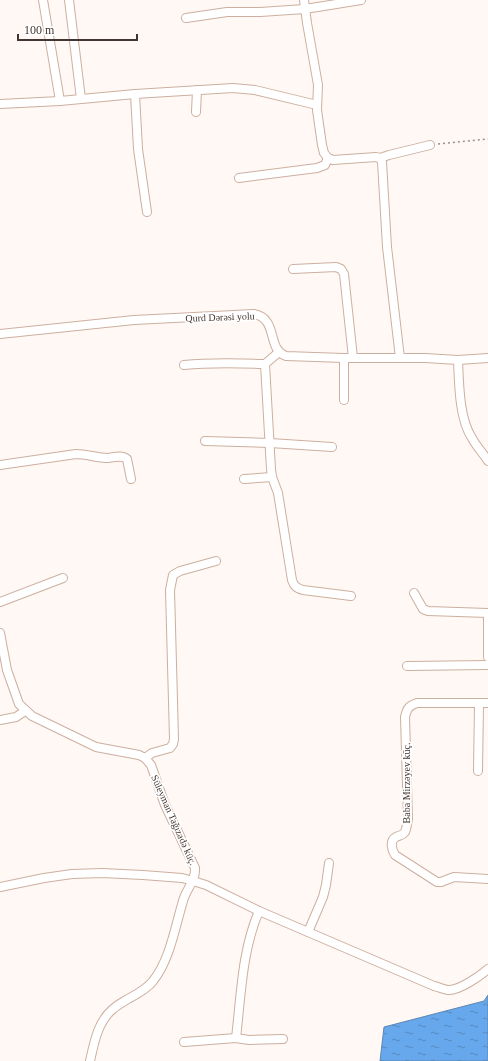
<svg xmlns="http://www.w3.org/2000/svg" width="488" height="1061" viewBox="0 0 488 1061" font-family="Georgia,serif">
  <defs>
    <pattern id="water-ripples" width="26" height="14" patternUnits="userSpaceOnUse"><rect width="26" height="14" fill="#66a8eb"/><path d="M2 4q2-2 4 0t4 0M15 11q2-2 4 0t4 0" fill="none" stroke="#568abf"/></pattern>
  </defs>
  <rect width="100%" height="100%" fill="#fff8f5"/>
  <polygon fill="url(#water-ripples)" stroke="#5c86b3" points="488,995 488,1061 380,1061 384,1027 484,1001"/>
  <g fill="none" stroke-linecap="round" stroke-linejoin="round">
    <g stroke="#cdaf9f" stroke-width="10">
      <g id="minor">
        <polyline points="43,0 60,101"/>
        <polyline points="69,0 81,99"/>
        <polyline points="304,0 307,23 318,85 317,110 322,145 324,153 328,158 333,160 376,157 380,158 382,162 387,247 400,358"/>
        <polyline points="186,18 227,12 260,12 305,9 361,0"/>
        <polyline points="135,94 138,149 147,212"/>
        <polyline points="0,104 60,101 135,94 233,88 255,90 317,105"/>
        <polyline points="196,112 197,90"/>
        <polyline points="380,158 389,155 430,145"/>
        <polyline points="239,178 317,168 325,165 328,158"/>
        <polyline points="293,269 336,267 341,269 344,274 353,358"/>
        <path d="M 0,334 L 134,320 L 254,314 C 279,319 266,349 286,356 L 344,358 L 425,358 L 458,360 L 488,358"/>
        <path d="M 279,352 L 265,364 L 271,469 L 272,477 L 278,493 L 292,580 C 294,586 296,588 303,590 L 351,596"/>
        <polyline points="344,358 344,400"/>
        <path d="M 458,360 C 459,382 459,419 472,438 C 476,446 483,453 488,461"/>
        <path d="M 184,365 C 212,362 238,363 265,364"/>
        <polyline points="205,441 270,443 332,447"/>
        <path d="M 0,465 L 76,454 C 87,454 97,458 108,458 C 115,457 122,455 127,459 L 131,479"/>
        <polyline points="244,479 272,477"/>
        <polyline points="414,593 423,609 428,611 488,613"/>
        <polyline points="0,602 63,578"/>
        <polyline points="488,614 488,657"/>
        <path d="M 0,633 L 7,670 L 19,704 L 32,716 L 96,747 L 139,755 L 145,758 L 151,765 L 165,805 L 195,868 C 196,881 186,889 183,901 C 175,927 170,960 153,981 C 147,989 137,994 128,999 C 123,1002 117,1005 113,1009 C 98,1021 94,1043 90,1061"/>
        <polyline points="407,666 488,665"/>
        <path d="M 488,703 L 417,703 C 408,706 407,709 405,717 L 408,819 C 407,823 407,828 405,832 C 402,836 400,835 396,837 C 389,841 392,850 395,855 L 437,882 L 441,882 L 454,877 L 488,879"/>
        <polyline points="0,720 16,717 25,711"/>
        <polyline points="145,758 152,753 170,748 173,744 174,739 170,590 173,575 180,571 216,561"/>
        <polyline points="478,771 479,703"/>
        <path d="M 0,887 L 44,878 L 72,874 L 102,873 L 143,875 L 182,878 L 193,881 L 206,885 L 259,911 L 434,986 C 439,987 445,990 449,990 C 460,990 480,976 488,969"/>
        <polyline points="308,932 323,897 326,885 329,863"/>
        <path d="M 236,1038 C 241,996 242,950 259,911"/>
        <polyline points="184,1042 236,1038 249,1040 283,1039"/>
      </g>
    </g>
    <polyline stroke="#9a908c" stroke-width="1.5" stroke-dasharray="2 3" stroke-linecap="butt" points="438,144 488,139"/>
    <use href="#minor" stroke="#fff" stroke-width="8"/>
  </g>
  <g text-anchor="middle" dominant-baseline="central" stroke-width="3.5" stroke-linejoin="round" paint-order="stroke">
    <g font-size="10" fill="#433630" stroke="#fff">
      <text transform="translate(220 317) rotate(-2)">Qurd Dərəsi yolu</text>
      <text transform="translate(406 783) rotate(-90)">Baba Mirzəyev küç.</text>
      <text transform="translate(174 820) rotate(66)">Süleyman Tağızadə küç.</text>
    </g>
  </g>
  <path d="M18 34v6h119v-6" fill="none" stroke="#433630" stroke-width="2"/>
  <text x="24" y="34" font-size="12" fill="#433630" stroke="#ffffff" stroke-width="3" paint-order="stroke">100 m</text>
</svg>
